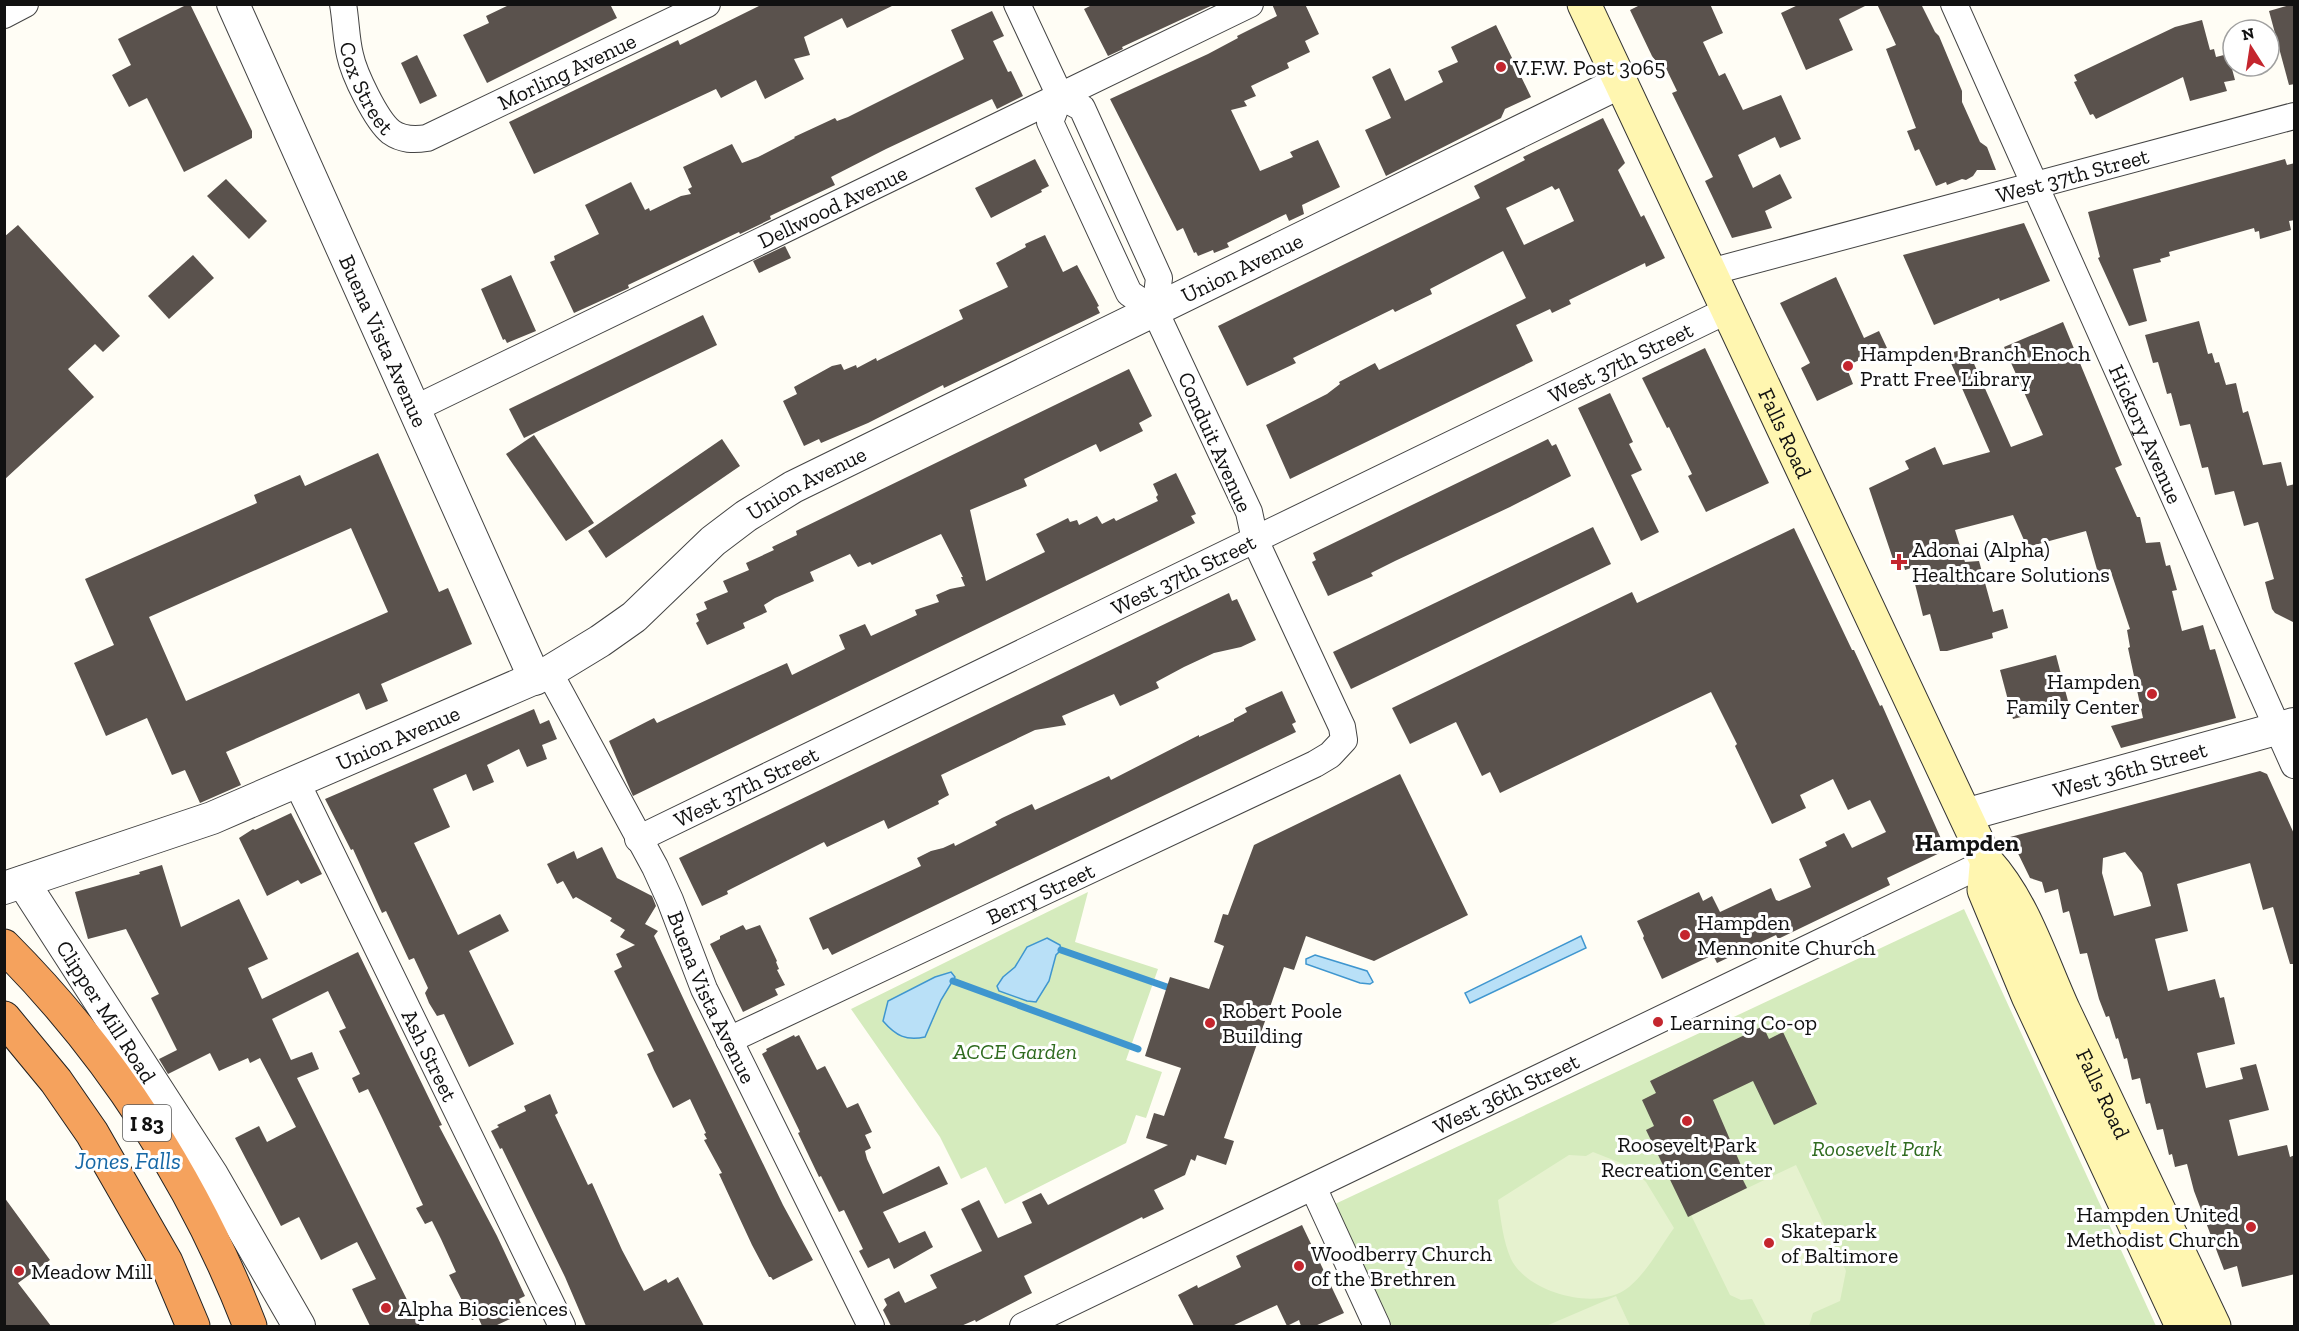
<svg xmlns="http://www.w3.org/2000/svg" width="2299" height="1331" viewBox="0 0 2299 1331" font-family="'Zilla Slab',serif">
  <rect width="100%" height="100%" fill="#fffdf5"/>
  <g fill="#d5ebbd">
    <polygon points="1088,892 1075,942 1158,969 1126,1060 1162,1072 1146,1118 1136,1115 1126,1143 1005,1204 986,1167 961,1179 940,1137 851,1009"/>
    <polygon points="1964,909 2156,1326 1392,1326 1335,1204"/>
  </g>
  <g fill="#e6f2cf">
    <path d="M 1593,1152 L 1631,1167 L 1646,1182 L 1674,1228 C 1660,1247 1648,1271 1629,1287 C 1599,1312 1528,1294 1511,1259 C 1503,1241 1501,1220 1498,1200 L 1569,1155 L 1586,1156 Z"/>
    <polygon points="1796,1165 1846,1271 1840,1301 1813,1313 1809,1326 1766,1326 1752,1299 1741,1300 1730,1295 1691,1215"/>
    <polygon points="1616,1296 1630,1326 1546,1326"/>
  </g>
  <g fill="#b9e0f7" stroke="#3f96cf" stroke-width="1.5">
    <polygon points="1581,936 1586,948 1470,1003 1465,993"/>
    <polygon points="1047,938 1060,945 1061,950 1056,955 1049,981 1036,1002 1027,1001 999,991 997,986 1003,977 1015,967 1027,947"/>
    <polygon points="1315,955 1367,971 1373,982 1370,984 1360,983 1306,964 1306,959"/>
    <path d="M 951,972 L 955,977 L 941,1000 L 925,1037 C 906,1041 896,1036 883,1021 L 888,1001 L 935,977 Z"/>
  </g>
  <polygon fill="#fffdf5" points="5,958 103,1066 245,1326 182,1326 115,1196 4,1028"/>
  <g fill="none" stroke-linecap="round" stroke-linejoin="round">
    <g stroke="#3f96cf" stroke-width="7">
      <polyline points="1061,950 1167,987"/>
      <polyline points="953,981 1138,1049"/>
    </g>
  </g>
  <g fill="#5a524d" fill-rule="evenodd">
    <polygon points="188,4 190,4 252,131 252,138 184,172 147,98 129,107 112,75 131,65 118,39"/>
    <polygon points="511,4 610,4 617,18 487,83 463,35 489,23 486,16"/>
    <polygon points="763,4 896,4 847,28 842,18 804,37 810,55 794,59 804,79 765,99 756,80 721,98 716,89 534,174 509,122 678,40 680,45"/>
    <polygon points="1094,4 1215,4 1122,47 1123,49 1108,56 1084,9"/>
    <polygon points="1272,4 1305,4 1319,34 1305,41 1310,52 1287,63 1289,68 1251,86 1256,96 1244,101 1247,106 1231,110 1260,171 1293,157 1290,152 1318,140 1340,187 1302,205 1304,214 1289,221 1286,214 1227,243 1229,247 1214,253 1213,250 1198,256 1196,252 1194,253 1183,228 1177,231 1110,99 1208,54 1238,38 1237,36 1277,16"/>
    <polygon points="1642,4 1710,4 1723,33 1703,42 1719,76 1725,73 1743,110 1781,95 1801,139 1780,148 1775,137 1738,155 1753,188 1780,174 1792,198 1765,211 1772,228 1732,238 1705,181 1713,177 1672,93 1677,91 1662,60 1657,63 1652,56 1630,10"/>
    <polygon points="1800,4 1869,4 1839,19 1853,50 1806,70 1781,13"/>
    <polygon points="1877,4 1921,4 1935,32 1939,36 1962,91 1962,102 1980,142 1987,147 1996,170 1977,170 1973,176 1966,180 1962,179 1947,185 1946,182 1936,186 1919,149 1915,151 1907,131 1916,128 1886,49 1896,45"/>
    <polygon points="2293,4 2295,4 2295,84 2289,85 2269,11"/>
    <polygon points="992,11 1004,36 993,41 1008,72 1011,71 1023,96 997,109 992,99 886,149 831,177 835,185 770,216 771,219 740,234 739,232 628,285 629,288 574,313 550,262 555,260 554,256 599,234 585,205 631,182 645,210 649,208 650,211 681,196 691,194 688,189 692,187 683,167 732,144 742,163 758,157 795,138 794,137 835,118 837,121 848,117 964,59 951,30"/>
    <polygon points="2202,20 2210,50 2214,49 2216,57 2228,54 2235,80 2224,82 2227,91 2190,101 2183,77 2096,119 2093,114 2090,115 2074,82 2077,81 2074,75 2175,27"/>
    <polygon points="1496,25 1531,97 1505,109 1501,118 1386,176 1365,130 1391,118 1372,77 1390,68 1405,101 1443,82 1438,71 1458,62 1451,47"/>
    <polygon points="417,55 437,96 420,104 401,63"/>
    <path d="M 1603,118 L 1625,163 L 1618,170 L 1641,217 L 1644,215 L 1665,258 L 1646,267 L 1645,263 L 1569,300 L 1571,304 L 1552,313 L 1550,309 L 1516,325 L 1533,361 L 1290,479 L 1266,425 L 1327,394 L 1340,384 L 1339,382 L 1375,363 L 1379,370 L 1526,298 L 1503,251 L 1430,289 L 1432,294 L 1395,312 L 1393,309 L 1293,358 L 1296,363 L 1247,386 L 1218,326 L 1480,198 L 1474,186 L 1525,160 L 1523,157 ZM 1552,186 L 1555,190 L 1559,188 L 1574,221 L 1524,245 L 1506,208 Z"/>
    <polygon points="1035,159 1049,186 1041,190 1042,192 991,218 975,188"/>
    <polygon points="2285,159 2287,165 2295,163 2295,220 2289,221 2291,230 2260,239 2259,231 2255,232 2254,228 2169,252 2170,256 2160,259 2161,262 2133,269 2147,321 2129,326 2098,258 2100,257 2088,212"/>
    <polygon points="226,179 267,221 249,239 207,196"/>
    <polygon points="2024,223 2050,281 2000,301 1999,298 1934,325 1903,255"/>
    <polygon points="18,225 120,336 103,352 95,344 68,369 94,397 4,480 4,237"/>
    <polygon points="1045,235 1063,272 1077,265 1099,306 1097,307 1100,313 944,388 943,385 868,423 821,443 819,439 804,446 783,401 797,394 794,387 832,366 841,364 844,370 856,365 857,368 876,358 877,361 963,319 959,310 1008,287 996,263 1026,247 1025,244"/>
    <polygon points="785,246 791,258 759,273 753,261"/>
    <polygon points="193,255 214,278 169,319 148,296"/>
    <polygon points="511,275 536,331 507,343 505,339 503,340 481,289"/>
    <polygon points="1836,277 1864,338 1879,331 1887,348 1846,366 1853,384 1817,401 1801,368 1810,363 1780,303"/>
    <polygon points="703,315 717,345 524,438 509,409"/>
    <polygon points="2199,321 2208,354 2212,353 2215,363 2219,362 2226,385 2236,383 2243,413 2248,411 2263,465 2281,462 2287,486 2295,484 2295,623 2275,613 2272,609 2265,582 2274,579 2258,522 2244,526 2234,491 2215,495 2208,467 2202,468 2190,424 2180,426 2171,393 2167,394 2158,362 2153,363 2145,335"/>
    <polygon points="2063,322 2122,465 2115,468 2137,517 2140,517 2146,543 2160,542 2166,566 2170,565 2177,590 2172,591 2182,631 2203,625 2210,650 2215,649 2236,718 2121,748 2111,726 2143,718 2128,648 2130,647 2127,630 2130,629 2110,569 2098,573 2086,531 2027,547 2013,515 1955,530 1965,562 1979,561 1993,612 2003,609 2008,628 1992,633 1993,638 1947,651 1940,651 1930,614 1923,616 1911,568 1905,570 1904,566 1896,568 1869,488 1909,469 1905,461 1935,447 1943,465 1990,452 1947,354 1967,348 2011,447 2043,435 2004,347"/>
    <polygon points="1705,348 1769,483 1706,512 1688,476 1692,474 1669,427 1667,428 1642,378"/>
    <polygon points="1129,369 1152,416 1139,423 1143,431 1100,452 1096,444 1024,479 1027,486 970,510 986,581 1045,552 1036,534 1068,518 1070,522 1077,520 1079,525 1097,516 1102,524 1114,518 1116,521 1158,501 1156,497 1158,495 1153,484 1176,473 1196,514 1191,516 1195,523 633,796 609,741 654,718 657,723 787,663 792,675 845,649 839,635 865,624 871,636 917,615 915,610 939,602 936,595 950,589 965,586 961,577 963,577 941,534 872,565 870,562 858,567 850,554 810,572 814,581 775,598 764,605 767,612 743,623 745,628 707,645 696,623 699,621 696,614 707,609 704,602 728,592 723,581 749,570 746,563 774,550 772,547 797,535 796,531"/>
    <polygon points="1610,393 1633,442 1629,444 1642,470 1631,475 1659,532 1641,541 1578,408"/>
    <polygon points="534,435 594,523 566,541 506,454"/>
    <polygon points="722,439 740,466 606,558 588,531"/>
    <polygon points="1548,439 1552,446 1556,444 1571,476 1510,507 1395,561 1371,573 1373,576 1328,596 1312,562 1316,560 1313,553"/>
    <path d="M 378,453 L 439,592 L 448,588 L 472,644 L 381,684 L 388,701 L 366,710 L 359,693 L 226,752 L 241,785 L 200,803 L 185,770 L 172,775 L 147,718 L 106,736 L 74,663 L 114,645 L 85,579 L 257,503 L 254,495 L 300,475 L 305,486 ZM 351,528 L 388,612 L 186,701 L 149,617 Z"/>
    <polygon points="1593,527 1611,564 1351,689 1333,652"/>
    <polygon points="1794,528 1852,650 1854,650 1880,706 1882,705 1946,850 1887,878 1890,885 1778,939 1776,935 1717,963 1713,955 1662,979 1643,938 1644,936 1637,921 1699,892 1703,901 1712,896 1720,912 1771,888 1776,900 1779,901 1811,887 1799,859 1827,846 1825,842 1844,833 1852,848 1886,832 1870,800 1848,810 1833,779 1800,795 1806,808 1772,824 1735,746 1737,744 1711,692 1500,793 1490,772 1482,776 1456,722 1410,744 1392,708 1632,592 1637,603"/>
    <polygon points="1229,593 1232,601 1237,599 1256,640 1241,647 1214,653 1184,667 1156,682 1159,688 1120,706 1114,694 1062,716 1066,725 1035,730 941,775 949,795 938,801 939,804 888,829 884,820 827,847 824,842 727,891 728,894 702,906 679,858"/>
    <polygon points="2056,655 2069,705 2013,719 2000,670"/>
    <polygon points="1282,691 1296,722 1292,724 1296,732 832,955 828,948 823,950 809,918 921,866 917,858 931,851 943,848 954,843 955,846 997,825 995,822 1002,818 1032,804 1035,810 1109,776 1111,780 1199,735 1199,737 1234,721 1234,719 1247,712 1245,708"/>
    <polygon points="534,709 540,724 549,720 557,739 542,745 547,759 527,767 519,749 487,765 494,782 473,791 466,774 433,789 450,827 414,843 458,935 500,914 509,931 469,951 514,1044 469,1067 444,1014 437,1016 429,1003 425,993 428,988 414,958 409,960 386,911 382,913 353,849 351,850 325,799"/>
    <path d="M 2260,771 L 2267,774 L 2295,836 L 2295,964 L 2290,964 L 2273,907 L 2263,910 L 2250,863 L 2177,884 L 2188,931 L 2155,939 L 2168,991 L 2215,979 L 2220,998 L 2224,997 L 2235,1044 L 2197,1053 L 2206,1088 L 2243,1079 L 2240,1068 L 2256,1064 L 2269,1110 L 2229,1120 L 2238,1156 L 2287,1145 L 2290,1157 L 2295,1155 L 2295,1274 L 2242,1287 L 2237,1266 L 2224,1270 L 2194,1191 L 2187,1164 L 2175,1167 L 2172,1154 L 2169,1155 L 2163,1129 L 2157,1130 L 2150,1103 L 2146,1104 L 2140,1078 L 2132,1080 L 2127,1058 L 2124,1059 L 2118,1038 L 2116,1039 L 2109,1016 L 2106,1017 L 2099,999 L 2087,953 L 2080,954 L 2069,911 L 2063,913 L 2058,889 L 2045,893 L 2042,882 L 2030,878 L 2010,837 ZM 2125,852 L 2142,873 L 2151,906 L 2114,916 L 2102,873 L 2103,858 Z"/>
    <polygon points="1400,774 1468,915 1374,961 1306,936 1294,970 1284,967 1224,1138 1234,1141 1226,1165 1197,1155 1195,1161 1191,1159 1185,1175 1154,1190 1164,1209 1143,1219 1142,1217 1024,1276 1032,1293 976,1322 975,1320 961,1326 891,1326 883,1310 887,1305 884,1299 899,1291 905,1303 937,1288 930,1275 982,1251 961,1209 979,1200 998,1238 1032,1223 1022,1202 1041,1193 1048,1205 1168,1145 1146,1138 1154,1113 1164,1116 1181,1068 1145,1056 1170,977 1209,989 1224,946 1214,942 1223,914 1228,915 1254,845"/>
    <polygon points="291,813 322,874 301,884 298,880 267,896 239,838 253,829 255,830"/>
    <polygon points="602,847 617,878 652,896 656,906 645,924 658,931 654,936 692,1017 783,1205 813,1260 773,1280 771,1277 769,1277 752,1245 719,1174 722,1173 704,1140 707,1139 704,1134 706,1133 690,1099 673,1108 654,1070 647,1054 654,1051 614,971 622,967 616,954 635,945 620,937 625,930 610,921 612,918 576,897 573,899 563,881 557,884 547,864 574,851 577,859"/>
    <polygon points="162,865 181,927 239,899 268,959 248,968 262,999 358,952 442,1125 439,1126 497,1236 525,1296 519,1299 525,1312 495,1326 482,1326 478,1317 472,1320 449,1275 456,1272 441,1239 432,1221 425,1224 416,1208 423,1205 382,1118 368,1089 359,1093 352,1078 360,1074 339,1031 346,1028 328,991 272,1019 291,1060 312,1052 319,1069 297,1078 420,1326 370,1326 352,1289 376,1279 357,1242 321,1260 299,1217 281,1226 235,1138 259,1126 267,1142 296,1127 260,1058 250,1063 248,1058 219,1071 210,1053 168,1074 159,1059 177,1050 151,998 159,994 126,929 88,939 75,892 140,874 139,872"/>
    <polygon points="743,925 746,930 760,925 777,961 776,962 779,969 777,970 785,985 775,989 778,995 743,1012 710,944 720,939 720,936"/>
    <polygon points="1763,1026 1769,1039 1783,1032 1817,1104 1774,1125 1753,1081 1713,1100 1743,1170 1739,1172 1747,1188 1688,1217 1646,1130 1654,1126 1642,1100 1656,1093 1650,1081"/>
    <polygon points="794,1035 795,1037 799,1035 817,1070 825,1066 847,1108 858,1103 872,1132 865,1135 871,1148 865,1151 867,1159 883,1194 939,1166 948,1184 883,1212 899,1243 925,1231 933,1247 894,1269 889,1258 868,1268 859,1251 863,1249 844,1210 839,1212 821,1176 819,1177 798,1133 800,1132 762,1054 767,1051 766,1049"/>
    <polygon points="550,1094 558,1113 555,1115 588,1185 592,1183 622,1250 644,1291 666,1279 668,1283 678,1277 704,1326 586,1326 565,1277 502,1148 500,1149 491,1131 499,1127 497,1125 526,1111 524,1106"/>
    <polygon points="4,1197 50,1260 18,1283 51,1326 4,1326"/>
    <polygon points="1302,1225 1344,1313 1315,1326 1301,1326 1299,1320 1287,1326 1277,1305 1232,1326 1194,1326 1178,1295 1197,1285 1198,1288 1241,1267 1236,1256"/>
  </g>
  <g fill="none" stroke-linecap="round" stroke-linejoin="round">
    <g stroke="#444" stroke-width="28">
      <g id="minor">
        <path id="s1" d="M 343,4 C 346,21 346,39 350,55 C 354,74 376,120 391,132 C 402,140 414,140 427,138 L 707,4"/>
        <polyline points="1017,4 1060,96 1082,108 1159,278 1155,311"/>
        <path id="s2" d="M 1954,4 L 2294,765"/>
        <polyline points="4,15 25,4"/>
        <path id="s3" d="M 1710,272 L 2294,116"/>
        <path id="s4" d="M 414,409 L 1250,4"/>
        <path id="s5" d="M 549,672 L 655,867 L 670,900 L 704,989 L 871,1326"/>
        <path id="s6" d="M 297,783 L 562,1326"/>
        <path id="s7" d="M 638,839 L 1728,310"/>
        <path id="s8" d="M 729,1040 L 1315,764 L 1330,755 L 1344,740 L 1342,727 L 1255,540 L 1249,512 L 1155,311 L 1129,293 L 1050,122 L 1060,96"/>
        <polyline points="1313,1187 1377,1326"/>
        <path id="s9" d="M 1023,1326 L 1987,862"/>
      </g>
    </g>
    <g stroke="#444" stroke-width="34">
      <g id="tertiary">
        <path id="s10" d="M 233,4 L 535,679"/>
        <path id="s11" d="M 1965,815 L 2294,724"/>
        <path id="s12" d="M 23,882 L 212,1175 L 299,1326"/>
        <path id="s13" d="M 4,888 L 212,818 L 549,672 L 600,641 L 634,617 L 713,541 L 746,516 L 793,487 L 1621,82"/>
      </g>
    </g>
    <g stroke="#333" stroke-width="35">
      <g id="secondary">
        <path id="s14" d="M 1584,4 L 1987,862 C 2024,903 2041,961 2064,1011 C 2114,1116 2164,1221 2214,1326"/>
        <polyline points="1986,867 1984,890 2028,996 2182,1326"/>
      </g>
    </g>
    <g stroke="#222" stroke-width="35">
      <g id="motorway">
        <path d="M 4,946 C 112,1054 195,1184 250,1326"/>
        <polyline points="4,1018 56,1081 92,1133 166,1262 193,1326"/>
      </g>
    </g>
    <use href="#minor" stroke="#fff" stroke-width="26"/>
    <use href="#tertiary" stroke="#fff" stroke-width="32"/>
    <use href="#secondary" stroke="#fff6b0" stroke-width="33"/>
    <use href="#motorway" stroke="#f5a25d" stroke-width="33"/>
  </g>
  <g fill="#c4262e" stroke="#fff" stroke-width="2">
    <circle cx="1501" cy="67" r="6"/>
    <circle cx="1848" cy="366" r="6"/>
    <path d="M1896 553h6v6h6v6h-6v6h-6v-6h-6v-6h6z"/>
    <circle cx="2152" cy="694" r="6"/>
    <circle cx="1685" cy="935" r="6"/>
    <circle cx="1658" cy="1022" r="6"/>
    <circle cx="1210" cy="1023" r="6"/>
    <circle cx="1687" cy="1121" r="6"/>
    <circle cx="2251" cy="1227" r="6"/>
    <circle cx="1769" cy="1243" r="6"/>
    <circle cx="1299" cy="1266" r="6"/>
    <circle cx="19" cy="1271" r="6"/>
    <circle cx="386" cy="1308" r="6"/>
  </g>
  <g text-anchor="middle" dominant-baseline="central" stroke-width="6" stroke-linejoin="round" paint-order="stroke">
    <rect fill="#fff" stroke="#585858" stroke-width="1.5" x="123" y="1105" width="48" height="36" rx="4.5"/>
    <g font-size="21" font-weight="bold" fill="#111">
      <text x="147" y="1123">I 83</text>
    </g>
    <g font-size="22" fill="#111" stroke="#fff" text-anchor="start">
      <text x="1513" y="67">V.F.W. Post 3065</text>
      <text x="1860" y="353">Hampden Branch Enoch<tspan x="1860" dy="25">Pratt Free Library</tspan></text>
      <text x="1912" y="549">Adonai (Alpha)<tspan x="1912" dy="25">Healthcare Solutions</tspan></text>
      <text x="2140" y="681" text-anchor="end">Hampden<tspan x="2140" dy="25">Family Center</tspan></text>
      <text x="1697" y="922">Hampden<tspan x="1697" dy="25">Mennonite Church</tspan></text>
      <text x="1222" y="1010">Robert Poole<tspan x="1222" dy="25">Building</tspan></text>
      <text x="1670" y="1022">Learning Co-op</text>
      <text x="1687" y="1144" text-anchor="middle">Roosevelt Park<tspan x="1687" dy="25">Recreation Center</tspan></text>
      <text x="2239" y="1214" text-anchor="end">Hampden United<tspan x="2239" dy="25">Methodist Church</tspan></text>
      <text x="1781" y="1230">Skatepark<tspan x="1781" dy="25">of Baltimore</tspan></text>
      <text x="1311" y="1253">Woodberry Church<tspan x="1311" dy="25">of the Brethren</tspan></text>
      <text x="31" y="1271">Meadow Mill</text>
      <text x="398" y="1308">Alpha Biosciences</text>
    </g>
    <g font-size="22" fill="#111" stroke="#fff">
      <text stroke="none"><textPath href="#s1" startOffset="332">Morling Avenue</textPath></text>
      <text stroke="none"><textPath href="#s1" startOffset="88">Cox Street</textPath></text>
      <text stroke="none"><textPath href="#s3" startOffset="375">West 37th Street</textPath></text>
      <text stroke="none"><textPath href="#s4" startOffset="465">Dellwood Avenue</textPath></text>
      <text stroke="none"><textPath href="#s13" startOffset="1394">Union Avenue</textPath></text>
      <text stroke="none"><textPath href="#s10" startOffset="369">Buena Vista Avenue</textPath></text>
      <text stroke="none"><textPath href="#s7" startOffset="1092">West 37th Street</textPath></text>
      <text stroke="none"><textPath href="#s14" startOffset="474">Falls Road</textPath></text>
      <text stroke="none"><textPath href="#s2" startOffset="471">Hickory Avenue</textPath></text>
      <text transform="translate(1215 442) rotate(66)">Conduit Avenue</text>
      <text stroke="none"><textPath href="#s13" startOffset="908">Union Avenue</textPath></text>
      <text stroke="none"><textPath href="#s7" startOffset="606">West 37th Street</textPath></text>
      <text stroke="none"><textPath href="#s13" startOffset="422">Union Avenue</textPath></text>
      <text stroke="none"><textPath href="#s11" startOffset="171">West 36th Street</textPath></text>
      <text stroke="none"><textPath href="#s7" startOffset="120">West 37th Street</textPath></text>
      <text stroke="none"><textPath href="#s8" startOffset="344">Berry Street</textPath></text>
      <text stroke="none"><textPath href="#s5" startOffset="364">Buena Vista Avenue</textPath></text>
      <text stroke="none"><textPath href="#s12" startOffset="154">Clipper Mill Road</textPath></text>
      <text stroke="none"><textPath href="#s6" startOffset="303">Ash Street</textPath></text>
      <text stroke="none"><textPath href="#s14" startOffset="1208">Falls Road</textPath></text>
      <text stroke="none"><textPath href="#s9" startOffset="536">West 36th Street</textPath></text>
    </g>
    <g font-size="22" font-style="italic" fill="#2f6b1f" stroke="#fff">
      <text x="1015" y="1051">ACCE Garden</text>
      <text x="1877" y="1148">Roosevelt Park</text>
    </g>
    <g font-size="24" font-weight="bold" fill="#111" stroke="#fff">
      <text x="1967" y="842">Hampden</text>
    </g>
    <g font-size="24" font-style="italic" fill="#1768a6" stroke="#fff">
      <text x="128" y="1160">Jones Falls</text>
    </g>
  </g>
  <rect width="2299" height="1331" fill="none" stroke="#111111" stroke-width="12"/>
  <g transform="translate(2251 48) rotate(348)"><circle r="28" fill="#ffffff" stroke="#a0a0a0" stroke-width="1.5"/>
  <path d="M0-4.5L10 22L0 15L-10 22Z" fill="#c4262e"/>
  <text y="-9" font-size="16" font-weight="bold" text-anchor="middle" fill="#111111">N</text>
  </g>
</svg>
